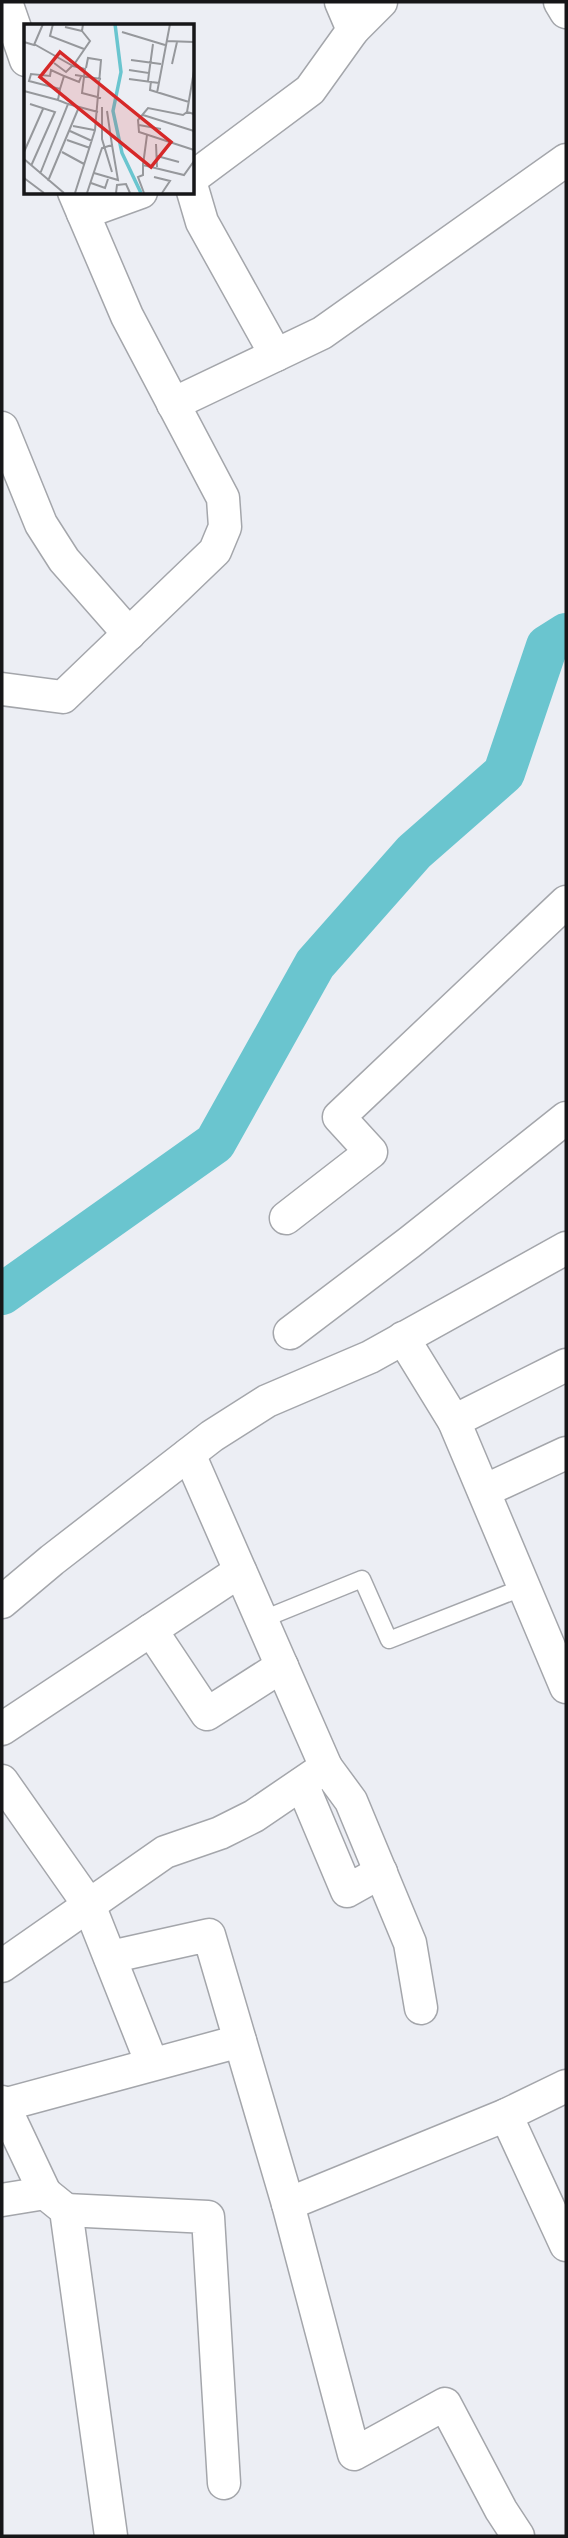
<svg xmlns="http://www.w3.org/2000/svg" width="568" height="2538" viewBox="0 0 568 2538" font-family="Commissioner,sans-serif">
  <rect width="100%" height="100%" fill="#eceef4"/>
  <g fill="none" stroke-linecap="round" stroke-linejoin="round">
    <polyline stroke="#6ac5cf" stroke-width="42" points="2,1294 215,1143 315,964 414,852 504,773 547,646 566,634"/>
    <g stroke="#a4a6ab" stroke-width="19">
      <polyline id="service" points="261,1620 362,1579 389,1640 524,1587"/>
    </g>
    <g stroke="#a4a6ab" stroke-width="35">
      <g id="minor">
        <polyline points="6,2 26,60"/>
        <polyline points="341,2 353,30"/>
        <polyline points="560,2 566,12"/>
        <polyline points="192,178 310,90 353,30 381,2"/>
        <polyline points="192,188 202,222 276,355"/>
        <polyline points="83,213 141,192"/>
        <polyline points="173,404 322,333 566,160"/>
        <polyline points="2,428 41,524 64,560 129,634"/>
        <polyline points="2,689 63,697 215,551 225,527 223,498 127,316 74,192"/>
        <polyline points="286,1218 371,1152 339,1117 566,902"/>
        <polyline points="290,1333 410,1242 566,1118"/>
        <polyline points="403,1338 454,1421 566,1687"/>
        <polyline points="454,1421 566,1365"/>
        <polyline points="484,1491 566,1453"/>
        <polyline points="2,1602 52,1560 212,1436 267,1401 370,1357 566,1248"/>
        <polyline points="151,1630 207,1714 282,1666"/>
        <polyline points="2,1729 240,1571"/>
        <polyline points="326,1767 351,1801 410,1943 421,2008"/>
        <polyline points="2,1781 89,1905 152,2064"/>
        <polyline points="302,1784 347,1891 381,1872"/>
        <polyline points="110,1957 209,1935 288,2204"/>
        <polyline points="2,1966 165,1852 220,1833 254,1816 326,1767 189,1454"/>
        <polyline points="566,2086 506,2115 566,2245"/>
        <polyline points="2,2102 45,2193"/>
        <polyline points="3,2105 240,2041"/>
        <polyline points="506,2115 288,2204 354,2454 445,2404 501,2510 518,2536"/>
        <polyline points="2,2200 45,2193 66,2210 111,2536"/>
        <polyline points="66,2210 208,2217 224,2483"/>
      </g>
    </g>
    <use href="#service" stroke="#fff" stroke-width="16"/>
    <use href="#minor" stroke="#fff" stroke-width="32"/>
  </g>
  <g transform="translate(24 24)">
    <rect width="170" height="170" fill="#eceef4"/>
    <path fill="none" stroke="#6ac5cf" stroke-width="3.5" d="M 91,0 L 97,48 L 89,87 L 98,129 L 117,169"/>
    <path fill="none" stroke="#96989c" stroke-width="2" d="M 29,0 L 26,12 L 60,25M 41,3 L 58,7 L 59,0M 98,8 L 141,21M 142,17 L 170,18M 0,18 L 10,21 L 19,0M 10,20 L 49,42 L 66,17 L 58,7M 107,36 L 137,40M 30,39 L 42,48 L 48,42M 148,40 L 153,18M 49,42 L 61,45 L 58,69 L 77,74M 105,46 L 125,49 L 124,57M 170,47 L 163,88 L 170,90M 125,49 L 129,20M 51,51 L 77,55M 40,52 L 55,58 L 57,53M 105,55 L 135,59M 127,57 L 126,66 L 165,78M 0,67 L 34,76 L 36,65 L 5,57 L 7,50 L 26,52 L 27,46 L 40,52 L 36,65M 133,69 L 146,0M 6,80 L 31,88 L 7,142M 44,80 L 74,88M 78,83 L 78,115 L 88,148M 163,88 L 159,91 L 124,84 L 114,96 L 115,108 L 170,126M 119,91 L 170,107M 115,101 L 137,105M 49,102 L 70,106M 46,107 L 68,117M 43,116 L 66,124M 132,120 L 133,143M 0,128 L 19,85M 38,128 L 60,140M 133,132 L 155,138M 0,135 L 40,169M 119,141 L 123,111M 70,149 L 94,156 L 88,121M 16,150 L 44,80 L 34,76M 130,153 L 146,157 L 138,169M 0,154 L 20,169M 24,157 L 55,83M 67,159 L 81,164 L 84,155M 51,169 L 71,106 L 77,36 L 64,34 L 62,44M 63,169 L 78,124 L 88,121 L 83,87M 92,169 L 93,161 L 102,160 L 106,169M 120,169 L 114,153 L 119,151 L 119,141 L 160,151 L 170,137"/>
    <path fill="#d62828" fill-opacity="0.15" stroke="#d62828" stroke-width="3.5" d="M 36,28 L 147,118 L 127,143 L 16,53 Z"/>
    <rect width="170" height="170" fill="none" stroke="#161618" stroke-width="3.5"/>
  </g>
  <rect width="568" height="2538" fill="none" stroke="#161618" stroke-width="7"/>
</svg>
